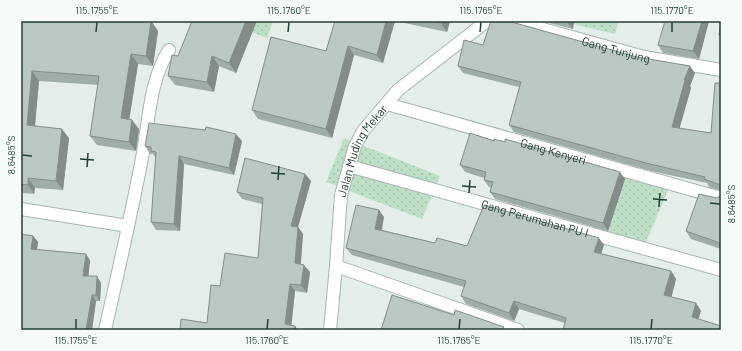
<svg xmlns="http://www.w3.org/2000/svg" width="742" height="351" viewBox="0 0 742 351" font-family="Barlow,sans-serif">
  <defs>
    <pattern id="grass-dots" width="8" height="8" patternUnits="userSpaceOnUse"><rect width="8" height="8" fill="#bddfc5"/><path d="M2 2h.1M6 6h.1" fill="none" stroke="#a2c0aa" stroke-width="1.8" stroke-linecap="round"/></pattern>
  </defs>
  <rect width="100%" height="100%" fill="#e4eee9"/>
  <g fill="url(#grass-dots)">
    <polygon points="223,21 273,21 267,38"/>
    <polygon points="561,21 619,21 615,34"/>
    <polygon points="344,138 440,176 422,219 326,182"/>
    <polygon points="613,173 671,183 641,254 594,230"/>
  </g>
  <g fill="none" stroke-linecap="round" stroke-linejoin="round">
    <g stroke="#a6b6b0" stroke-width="14">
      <g id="street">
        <path id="s1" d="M 514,21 L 644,57 L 721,70"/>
        <path id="s2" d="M 387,104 L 721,198"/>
        <path id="s3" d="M 349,166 L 721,270"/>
        <polyline points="21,209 128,226"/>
        <polyline points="336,266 518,330"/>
        <path d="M 105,330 C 118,273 131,216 142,158 C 149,122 149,82 169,50"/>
        <path id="s4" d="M 330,330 L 336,266 L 341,195 L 355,146 L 363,131 L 398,90 L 487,21"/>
      </g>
    </g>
    <use href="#street" stroke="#fff" stroke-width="12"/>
  </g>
  <g fill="#9fada7">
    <polygon points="21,21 151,21 158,31 153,66 138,64 129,119 139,129 136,151 97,145 90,136 98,85 39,81 35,126 69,138 63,190 35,188 34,194 21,193"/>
    <polygon points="335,21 450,21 447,32 395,21 383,63 354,55 332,138 258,119 252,110 326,51"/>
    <polygon points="542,21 574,21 573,29"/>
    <polygon points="709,21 699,59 663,53 658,45"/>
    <polygon points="256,23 236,73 219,66 214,92 175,85 168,76 178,56"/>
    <polygon points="483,45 695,73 690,86 691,88 679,128 711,133 721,83 721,191 709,187 707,183 651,171 514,132 509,125 519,87 463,73 458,66"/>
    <polygon points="242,141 234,175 184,164 180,231 156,230 151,222 156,158 153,154 150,154 145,146"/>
    <polygon points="494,141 625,179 608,231 495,199 490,192 491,188 489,187 484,180 484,178 465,172 460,165"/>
    <polygon points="305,174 311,181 298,227 303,234 301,264 310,272 307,293 295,291 291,325 207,323 258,258 262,204 242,199 237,192"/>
    <polygon points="721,195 721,249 691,239 686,231"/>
    <polygon points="384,217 382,230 435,243 467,246 604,245 601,254 671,271 676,279 671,297 696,303 701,311 565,323 519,309 514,321 466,304 461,296 464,287 352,255 346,248"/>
    <polygon points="21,234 33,236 38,242 37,249 90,260 88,276 101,283 100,301 96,301 92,330 21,330"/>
  </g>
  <g fill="#828d88">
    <polygon points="151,21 158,31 153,66 146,56"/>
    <polygon points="246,21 255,21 256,23 236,73 229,63"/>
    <polygon points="386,21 395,21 383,63 377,55"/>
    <polygon points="442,21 450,21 447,32 441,23"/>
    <polygon points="567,21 574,21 573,29 567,22"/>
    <polygon points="702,21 709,21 699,59 693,51"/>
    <polygon points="348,46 354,55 332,138 326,129"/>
    <polygon points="131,54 138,64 128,128 121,118"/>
    <polygon points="212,56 219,66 214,92 207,82"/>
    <polygon points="690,66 695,73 690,86 691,88 678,134 672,127 684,80"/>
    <polygon points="32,71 39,81 34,135 27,125"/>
    <polygon points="132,120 139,129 136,151 129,142"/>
    <polygon points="62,129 69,138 63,190 56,181"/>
    <polygon points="236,134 242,141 234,175 229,168"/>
    <polygon points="179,156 184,164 180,231 174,224"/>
    <polygon points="620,172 625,179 608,231 603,223"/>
    <polygon points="305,174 311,181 298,227 303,234 300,271 295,263 291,226"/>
    <polygon points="28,178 35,188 34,194 28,185"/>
    <polygon points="379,210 384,217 380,236 375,229"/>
    <polygon points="33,236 38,242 36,255 31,249"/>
    <polygon points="599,238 604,245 599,260 594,252"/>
    <polygon points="86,254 90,260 88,282 83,276"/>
    <polygon points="304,265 310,272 307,293 301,285"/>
    <polygon points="671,271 676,279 670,303 664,295"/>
    <polygon points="97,276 101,283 100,301 96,295"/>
    <polygon points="290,284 295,291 291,330 285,324"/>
    <polygon points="92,295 96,301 92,330 86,330"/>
    <polygon points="514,301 519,309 514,321 509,313"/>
    <polygon points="696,303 701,311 697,324 692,317"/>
    <polygon points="295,326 298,330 294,330"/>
  </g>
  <g fill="#b9c9c2" stroke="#828d88">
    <polygon points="21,21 151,21 146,56 131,54 121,118 132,120 129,142 90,136 99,76 32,71 27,125 62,129 56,181 28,178 28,185 21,184"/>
    <polygon points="192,21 246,21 229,63 212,56 207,82 168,76 172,55 178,56"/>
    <polygon points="335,21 386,21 377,55 348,46 326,129 252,110 271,37 326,51"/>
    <polygon points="430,21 442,21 441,23"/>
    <polygon points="491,21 508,21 637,57 690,66 684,80 685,80 672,127 711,133 715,83 721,83 721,185 704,179 705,177 646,163 509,125 521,82 458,66 464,40 483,45"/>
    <polygon points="665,21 702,21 693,51 658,45"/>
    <polygon points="721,21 721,36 719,35"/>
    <polygon points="149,123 205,130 206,127 236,134 229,168 179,156 174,224 151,222 156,152 151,151 151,147 145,146"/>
    <polygon points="470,133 494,141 494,139 505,142 505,139 620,172 603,223 490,192 493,182 484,180 486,172 460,165"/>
    <polygon points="245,158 305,174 291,226 298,227 295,263 304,265 301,285 290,284 285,324 295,326 294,330 180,330 181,319 207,323 211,285 220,286 225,253 258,258 263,198 237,192"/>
    <polygon points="699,194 717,198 721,195 721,245 720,245 720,243 686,231"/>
    <polygon points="356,205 379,210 375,229 435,243 437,238 467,246 484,205 599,238 594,252 671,271 664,295 696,303 692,317 721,326 721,330 563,330 566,318 514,301 509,313 461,296 466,281 346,248"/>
    <polygon points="21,234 33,236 31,249 86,254 83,276 97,276 96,295 92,295 86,330 29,330 21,329"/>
    <polygon points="392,295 454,315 455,310 504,327 502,330 381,330"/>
  </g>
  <path fill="none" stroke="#234037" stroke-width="1.5" d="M 96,32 L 97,22M 288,32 L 289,22M 480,32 L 481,22M 672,32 L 672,22M 22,155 L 32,156M 80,159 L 94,160M 87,167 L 88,153M 271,173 L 285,174M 278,180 L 279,166M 462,186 L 476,187M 469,193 L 470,180M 653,199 L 667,200M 710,203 L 720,204M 659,207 L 660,193M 76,329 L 76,319M 267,329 L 268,319M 459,329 L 460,319M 651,329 L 652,319"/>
  <g text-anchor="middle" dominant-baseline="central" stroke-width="3" stroke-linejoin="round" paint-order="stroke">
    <g font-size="12" fill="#234037" stroke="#f5faf7">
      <text stroke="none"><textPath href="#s1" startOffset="106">Gang Tunjung</textPath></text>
      <text stroke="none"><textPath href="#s2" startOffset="173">Gang Kenyeri</textPath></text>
      <text stroke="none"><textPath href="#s4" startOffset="185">Jalan Muding Mekar</textPath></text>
      <text stroke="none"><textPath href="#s3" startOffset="193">Gang Perumahan PU I</textPath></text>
    </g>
  </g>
  <rect width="742" height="351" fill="none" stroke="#f5faf7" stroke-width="44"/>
  <rect x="22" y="22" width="698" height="307" fill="none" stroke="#234037" stroke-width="1.5"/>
  <g font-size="10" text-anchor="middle" fill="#234037">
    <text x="97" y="14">115.1755°E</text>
    <text x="289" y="14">115.1760°E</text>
    <text x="481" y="14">115.1765°E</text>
    <text x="672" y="14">115.1770°E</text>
    <text transform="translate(11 155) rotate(-90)" y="4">8.6485°S</text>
    <text transform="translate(731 204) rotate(-90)" y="4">8.6485°S</text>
    <text x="76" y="344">115.1755°E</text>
    <text x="267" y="344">115.1760°E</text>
    <text x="459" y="344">115.1765°E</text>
    <text x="651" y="344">115.1770°E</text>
  </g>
</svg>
